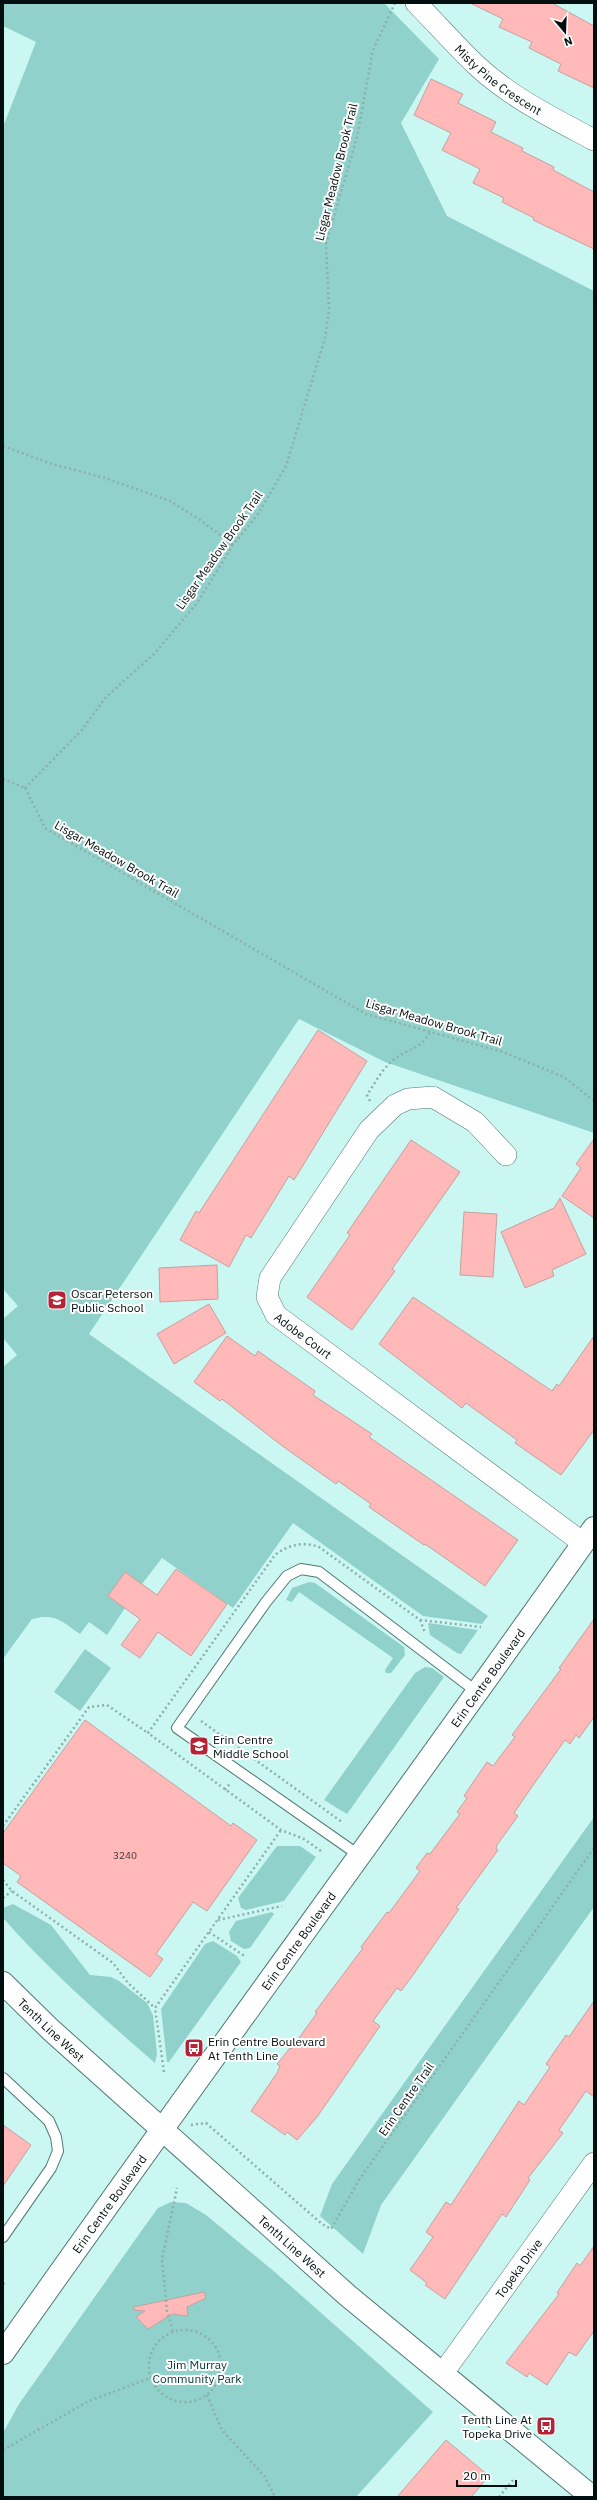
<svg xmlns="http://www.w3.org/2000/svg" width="597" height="2500" viewBox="0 0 597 2500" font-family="'IBM Plex Sans',sans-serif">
  <rect width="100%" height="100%" fill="#cbf7f3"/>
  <g fill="#91d1cb">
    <path d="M 3,3 L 384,3 L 439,59 L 401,123 L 447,216 L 594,291 L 594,1133 L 385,1062 L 299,1019 L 89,1334 L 488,1616 L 482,1624 L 423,1616 L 293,1523 L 233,1608 L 162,1558 L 142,1584 L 108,1596 L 125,1608 L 107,1635 L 89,1622 L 80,1634 C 61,1621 56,1613 32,1619 L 3,1659 L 3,1367 L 17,1355 L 3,1338 L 3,1319 L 18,1306 L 3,1289 L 3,127 L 36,42 L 3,26 Z"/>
    <polygon points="309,1582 315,1583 404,1647 405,1655 391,1673 386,1673 385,1670 393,1658 299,1592 292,1602 286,1600 292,1588"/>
    <polygon points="428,1623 478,1630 461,1654 457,1653 430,1635"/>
    <polygon points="85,1649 111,1668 80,1711 54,1692"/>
    <polygon points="425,1667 432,1668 444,1677 347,1814 324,1800 415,1673"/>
    <polygon points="594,1817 594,1907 381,2205 363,2254 320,2216 332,2184"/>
    <polygon points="277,1846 300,1846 316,1857 284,1901 246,1910 241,1908 238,1898"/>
    <path d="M 13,1904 L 51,1925 L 90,1975 L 111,1977 L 119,1981 L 147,2003 L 153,2015 L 157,2054 L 155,2063 C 102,2017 50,1971 3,1918 L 3,1908 Z"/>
    <polygon points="272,1912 274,1914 250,1948 244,1949 231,1941 229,1932 236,1921"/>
    <polygon points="213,1941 237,1956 241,1962 169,2062 167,2062 161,2009 205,1944"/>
    <polygon points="171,2202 186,2203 206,2215 276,2273 433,2412 356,2497 3,2497 3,2433 19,2404 147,2223 158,2208"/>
  </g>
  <g fill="#feb9b8" stroke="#c6a09f">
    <polygon points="470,3 552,3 594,26 594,88 558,71 561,64 529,48 532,42 499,27 503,19"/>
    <polygon points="431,79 463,94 458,103 496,122 491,132 523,148 522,151 554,167 553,170 594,192 594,249 533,220 534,218 502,202 504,198 473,183 480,169 442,150 451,133 414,115"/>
    <polygon points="318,1030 367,1061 294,1180 289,1176 251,1238 246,1235 229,1267 180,1240 196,1211 199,1213"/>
    <polygon points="594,1139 594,1218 562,1196 581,1168 576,1164"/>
    <polygon points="411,1140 460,1172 392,1269 395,1271 352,1330 307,1297 350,1235 347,1233"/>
    <polygon points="560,1198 586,1254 552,1270 554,1276 525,1288 501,1232 554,1208"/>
    <polygon points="464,1212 497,1214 493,1277 460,1275"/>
    <polygon points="217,1265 218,1299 160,1302 159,1268"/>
    <polygon points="413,1297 552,1391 557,1384 559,1386 594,1336 594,1430 561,1475 515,1443 517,1440 466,1403 462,1408 379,1344"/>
    <polygon points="209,1304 226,1333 174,1364 157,1334"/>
    <polygon points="227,1336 255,1356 258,1351 285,1370 315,1391 313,1395 372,1434 369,1437 518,1540 485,1586 425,1544 424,1545 369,1507 371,1504 338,1481 336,1484 281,1445 222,1399 220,1401 194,1382"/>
    <polygon points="176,1569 227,1604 191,1656 158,1632 140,1658 121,1645 140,1619 108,1596 125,1572 157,1595"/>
    <polygon points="594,1619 594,1717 579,1738 576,1735 570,1744 565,1740 531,1788 514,1813 518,1816 497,1845 496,1849 498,1850 456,1908 459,1909 413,1975 401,1991 397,1988 373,2021 380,2026 317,2117 297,2140 287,2132 285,2135 251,2111 277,2073 280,2066 277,2064 290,2048 291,2049 317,2013 315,2012 363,1948 361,1947 387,1912 389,1913 420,1871 416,1868 427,1853 430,1854 460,1814 457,1812 467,1798 464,1796 476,1778 487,1762 493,1766 515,1737 512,1735 561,1669 559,1668"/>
    <polygon points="85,1720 231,1826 233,1823 257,1840 207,1911 193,1902 156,1954 163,1959 150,1977 17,1882 21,1876 3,1863 3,1833"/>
    <polygon points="594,2001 594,2097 586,2091 559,2130 563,2133 528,2178 530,2180 506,2217 502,2214 445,2299 425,2285 427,2283 410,2270 433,2237 426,2232 446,2202 451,2205 519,2101 524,2105 550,2067 546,2064 566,2035 569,2037"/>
    <polygon points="3,2125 31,2145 3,2186"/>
    <polygon points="594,2246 594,2331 576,2356 569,2352 547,2385 529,2373 527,2377 506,2363 559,2294 557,2293 577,2263 580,2266"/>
    <polygon points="204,2292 206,2298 187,2307 188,2316 172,2314 148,2329 136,2317 145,2311 134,2310 134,2307"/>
    <polygon points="446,2440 489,2476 471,2497 397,2497"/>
  </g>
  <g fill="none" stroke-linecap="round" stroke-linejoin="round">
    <g stroke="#507875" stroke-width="12">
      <g id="service">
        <polyline points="360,1856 177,1728 266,1602 287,1576 301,1569 319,1572 477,1692"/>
        <polyline points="3,2078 49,2121 56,2137 58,2151 51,2168 3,2237"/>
      </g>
    </g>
    <g stroke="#507875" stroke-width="22">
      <g id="minor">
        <path id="s1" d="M 416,3 C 436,23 455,45 476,65 C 510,97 553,118 594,140"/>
        <path id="s2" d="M 506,1155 L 475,1122 L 433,1097 L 408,1099 L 395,1105 L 369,1130 L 270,1278 L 267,1297 L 276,1315 L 583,1543"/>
        <path id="s3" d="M 443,2373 L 594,2163"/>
      </g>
    </g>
    <g stroke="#507875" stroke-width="24">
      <g id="tertiary">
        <path id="s4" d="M 3,1983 L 51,2030 L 347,2295 L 592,2497"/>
        <path id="s5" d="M 3,2353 C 198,2076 399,1804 594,1528"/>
      </g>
    </g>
    <g stroke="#8dafac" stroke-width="2.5" stroke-dasharray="2 3" stroke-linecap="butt">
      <polyline points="3,446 52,464 105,478 170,501 199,519 233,545"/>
      <polyline points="3,779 25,788"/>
      <polyline points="25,788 82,730 105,698 154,654 197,603 233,545 258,514 286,466 325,338 329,310 326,244 357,137 373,50 395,3"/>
      <polyline points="25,788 45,828 366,1014 503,1052 564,1077 594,1101"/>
      <path d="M 370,1101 L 367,1095 C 375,1083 383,1067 396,1058 C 411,1047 420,1050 430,1032"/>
      <polyline points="420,1620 481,1627"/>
      <polyline points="201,1721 342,1822"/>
      <polyline points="225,1790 231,1782"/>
      <polyline points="3,1826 89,1707 107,1705 148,1733"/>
      <path d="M 321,1851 L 304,1839 L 281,1830 L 148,1733 L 275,1555 C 288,1545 303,1541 319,1547 L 420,1620 L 425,1633"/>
      <polyline points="3,1880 12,1891 113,1963 128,1983 155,2008"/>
      <polyline points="3,1898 12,1891"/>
      <polyline points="218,1920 282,1906"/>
      <polyline points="209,1932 246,1957"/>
      <polyline points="164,2072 155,2008 281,1830"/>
      <polyline points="191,2125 206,2123 322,2224 331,2229 359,2180 594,1848"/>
      <polyline points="3,2283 5,2285"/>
      <circle cx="185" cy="2366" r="36"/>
      <polyline points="173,2331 167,2311 162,2260 177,2188"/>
      <polyline points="207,2395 222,2430 265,2477 275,2497"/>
      <polyline points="3,2450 89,2401 150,2378"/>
      <polyline points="499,2497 513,2480"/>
    </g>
    <use href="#service" stroke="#fff" stroke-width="10"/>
    <use href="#minor" stroke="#fff" stroke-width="21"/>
    <use href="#tertiary" stroke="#fff" stroke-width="22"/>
  </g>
  <defs>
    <g id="school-square" transform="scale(1)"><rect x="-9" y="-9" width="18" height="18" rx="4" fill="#b52336" stroke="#fff"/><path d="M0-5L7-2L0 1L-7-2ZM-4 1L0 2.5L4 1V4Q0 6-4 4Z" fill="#fff"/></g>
    <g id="bus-square" transform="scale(1)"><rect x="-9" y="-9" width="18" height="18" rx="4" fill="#b52336" stroke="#fff"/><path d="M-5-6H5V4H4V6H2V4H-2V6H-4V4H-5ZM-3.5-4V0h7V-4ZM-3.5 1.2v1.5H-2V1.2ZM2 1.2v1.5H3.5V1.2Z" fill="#fff"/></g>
  </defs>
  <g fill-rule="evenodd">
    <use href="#school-square" x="57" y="1300"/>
    <use href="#school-square" x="199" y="1746"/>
    <use href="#bus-square" x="194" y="2048"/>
    <use href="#bus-square" x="546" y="2426"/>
  </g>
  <g text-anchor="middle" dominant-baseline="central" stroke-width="4" stroke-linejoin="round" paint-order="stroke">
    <g font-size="10" fill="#413a38">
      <text x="125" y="1855">3240</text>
    </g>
    <g font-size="12" fill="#020f0e" stroke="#fff">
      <text stroke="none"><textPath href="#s1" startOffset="113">Misty Pine Crescent</textPath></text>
      <text transform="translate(336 172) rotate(-76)">Lisgar Meadow Brook Trail</text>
      <text transform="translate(219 550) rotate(-55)">Lisgar Meadow Brook Trail</text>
      <text transform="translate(117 859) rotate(30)">Lisgar Meadow Brook Trail</text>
      <text transform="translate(434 1022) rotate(16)">Lisgar Meadow Brook Trail</text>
      <text stroke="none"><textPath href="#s2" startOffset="421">Adobe Court</textPath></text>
      <text stroke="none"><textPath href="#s5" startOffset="831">Erin Centre Boulevard</textPath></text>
      <text stroke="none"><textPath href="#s5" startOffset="507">Erin Centre Boulevard</textPath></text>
      <text stroke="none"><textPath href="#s4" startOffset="67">Tenth Line West</textPath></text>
      <text transform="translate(406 2099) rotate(-55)">Erin Centre Trail</text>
      <text stroke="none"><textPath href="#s5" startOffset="183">Erin Centre Boulevard</textPath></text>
      <text stroke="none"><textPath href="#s4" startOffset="391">Tenth Line West</textPath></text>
      <text stroke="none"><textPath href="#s3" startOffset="129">Topeka Drive</textPath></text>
    </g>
    <g font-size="12" fill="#020f0e" stroke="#fff" text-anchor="start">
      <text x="71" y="1293">Oscar Peterson<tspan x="71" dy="14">Public School</tspan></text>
      <text x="213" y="1739">Erin Centre<tspan x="213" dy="14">Middle School</tspan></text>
      <text x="208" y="2041">Erin Centre Boulevard<tspan x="208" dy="14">At Tenth Line</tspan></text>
      <text x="532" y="2419" text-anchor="end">Tenth Line At<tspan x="532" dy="14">Topeka Drive</tspan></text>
    </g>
    <g font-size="12" fill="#003633" stroke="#fff">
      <text x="197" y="2364">Jim Murray<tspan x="197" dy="14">Community Park</tspan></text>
    </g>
  </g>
  <rect width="597" height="2500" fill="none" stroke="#020f0e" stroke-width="8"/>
  <g transform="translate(565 32) rotate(161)" stroke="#ffffff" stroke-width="3" paint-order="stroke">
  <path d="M0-3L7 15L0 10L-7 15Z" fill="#020f0e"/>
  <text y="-6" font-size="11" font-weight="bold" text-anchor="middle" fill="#020f0e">N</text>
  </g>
  <path d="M457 2480v6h59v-6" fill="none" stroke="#020f0e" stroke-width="2"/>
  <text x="463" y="2480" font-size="12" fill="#020f0e" stroke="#ffffff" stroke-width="3" paint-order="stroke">20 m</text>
</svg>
